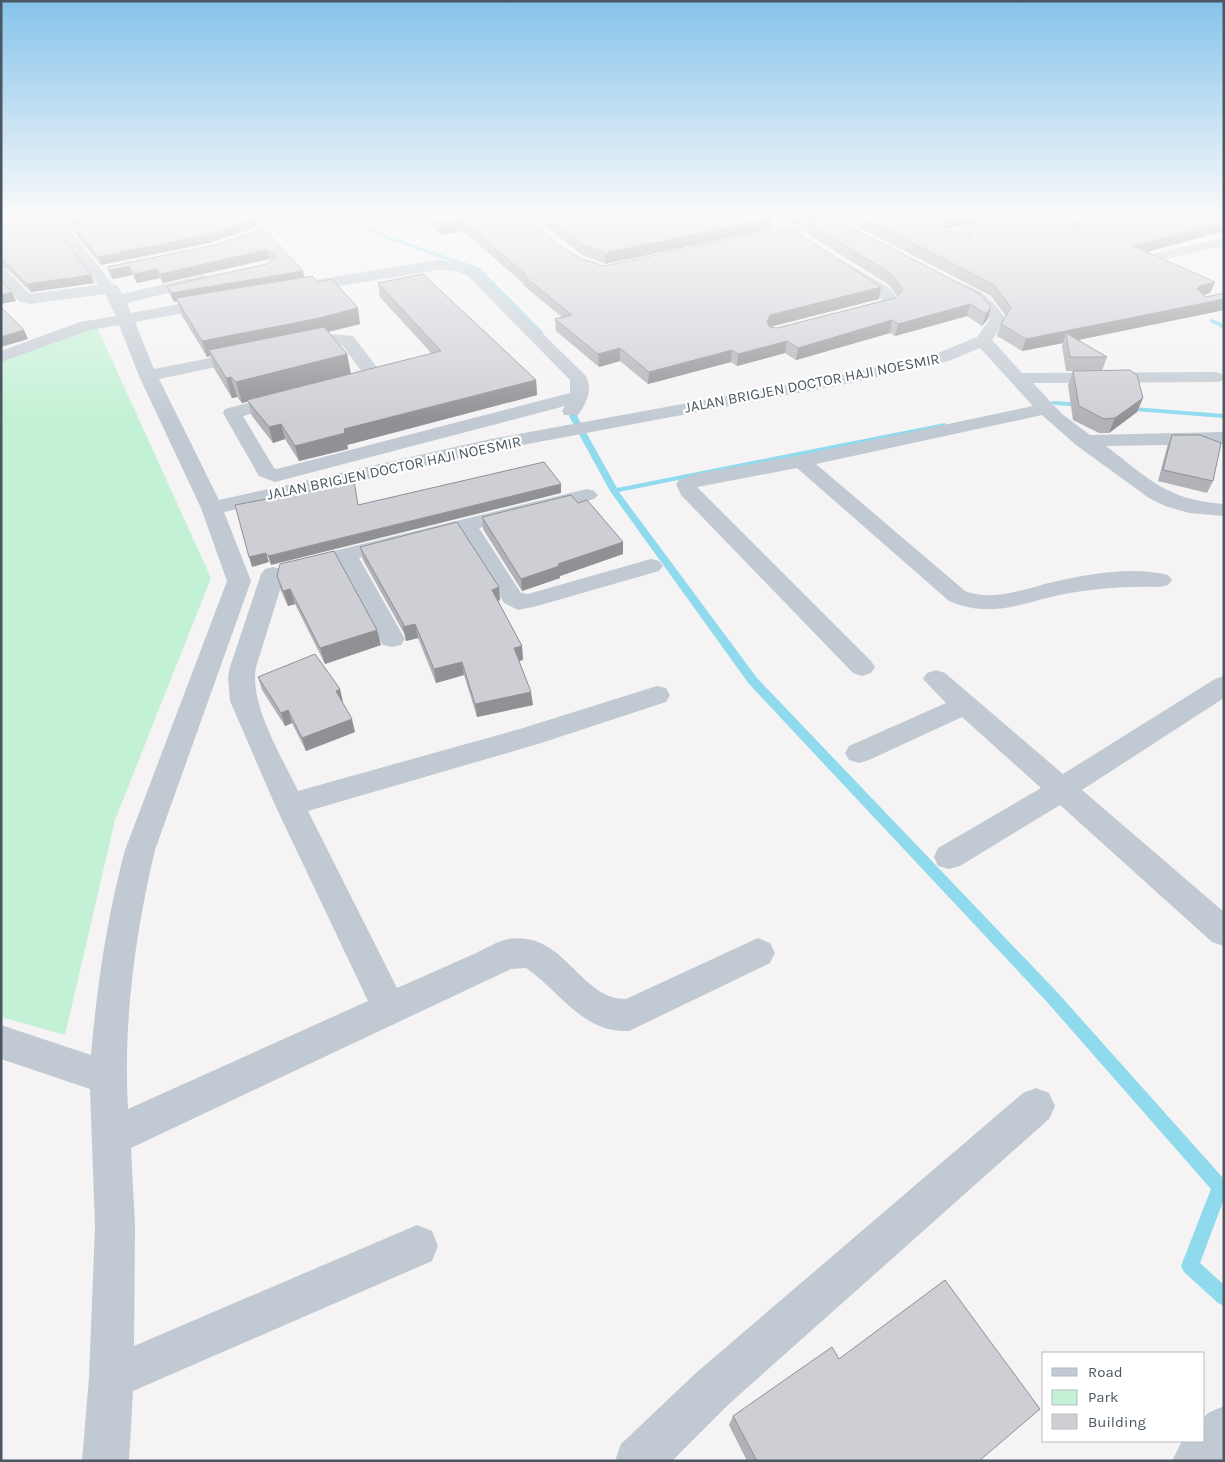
<svg xmlns="http://www.w3.org/2000/svg" width="1225" height="1462" viewBox="0 0 1225 1462" font-family="Karla,sans-serif">
  <rect width="100%" height="100%" fill="#f5f3f3"/>
  <polygon fill="#c3f1d5" points="96,325 211,578 115,820 65,1035 1,1017 1,359"/>
  <g fill="none" stroke-linecap="round" stroke-linejoin="round">
    <g fill="#90daee" fill-rule="evenodd">
      <polygon points="354,216 361,216 377,232 480,268 544,333 539,334 476,270 373,234"/>
      <polygon points="1212,319 1224,324 1224,329 1210,322 1209,321"/>
      <polygon points="577,400 584,402 577,416 617,488 945,423 945,427 942,427 619,492 757,678 1057,992 1224,1179 1224,1199 1200,1263 1224,1285 1224,1306 1218,1303 1184,1272 1181,1266 1211,1189 1047,1002 749,684 610,491 569,416"/>
      <polygon points="1052,401 1085,403 1089,405 1085,407 1055,405 1051,403"/>
      <polygon points="1120,406 1224,414 1224,418 1123,410 1120,410"/>
    </g>
    <g fill="#c1cad2" fill-rule="evenodd">
      <path d="M 49,216 L 63,216 L 71,232 L 113,284 L 117,285 L 122,294 L 204,275 L 212,280 L 209,283 L 127,303 L 131,313 L 217,297 L 225,302 L 217,307 L 135,322 L 154,369 L 250,350 L 256,351 L 259,355 L 256,359 L 250,360 L 159,379 L 219,500 L 491,439 L 851,373 L 938,353 L 977,337 L 990,319 L 978,304 L 953,291 L 951,288 L 953,285 C 974,280 996,304 1006,319 L 992,340 L 1022,373 L 1216,372 L 1224,375 L 1222,381 L 1216,382 L 1033,383 L 1062,414 L 1090,435 L 1224,432 L 1224,444 L 1106,446 C 1149,479 1167,500 1224,504 L 1224,516 L 1189,513 L 1165,506 L 1149,498 L 1076,445 L 1042,415 L 816,464 L 965,591 C 994,602 1024,589 1053,582 C 1088,574 1133,566 1168,575 L 1172,580 L 1168,585 L 1160,587 C 1128,586 1096,588 1064,594 C 1021,603 992,619 949,601 L 797,468 L 697,487 L 871,661 L 875,667 L 871,673 L 862,676 L 853,673 L 681,495 L 676,484 L 679,480 L 695,474 L 801,455 L 1033,406 L 980,348 L 949,361 L 851,383 L 491,451 L 224,512 L 251,581 L 155,850 C 135,934 123,1023 128,1109 L 368,1001 L 275,805 L 230,701 L 228,677 L 230,667 L 261,574 L 265,569 L 273,567 L 281,569 L 285,574 L 256,667 C 249,704 282,757 298,791 L 523,728 L 657,686 L 666,688 L 670,695 L 666,702 L 538,744 L 308,811 L 397,988 C 423,977 448,965 474,954 C 485,949 497,941 509,939 C 565,931 580,1000 626,999 L 758,938 L 770,943 L 775,953 L 770,963 L 629,1031 C 582,1033 561,992 526,968 L 511,969 L 131,1148 L 135,1226 L 134,1346 L 417,1225 L 432,1231 L 438,1246 L 432,1261 L 133,1391 L 129,1461 L 82,1461 L 89,1378 L 95,1226 L 90,1089 L 1,1059 L 1,1025 L 91,1055 C 97,986 107,917 125,850 L 227,581 L 201,508 L 139,376 L 119,325 L 90,330 L 1,362 L 1,351 L 80,322 L 116,316 L 105,294 L 29,304 L 19,301 L 1,282 L 1,268 L 6,270 L 30,294 L 98,285 L 60,236 Z"/>
      <polygon points="816,216 834,216 868,237 866,240 856,240 832,227 757,243 750,239 752,236 821,221"/>
      <polygon points="1025,216 1045,218 1038,222 944,240 937,236 944,232"/>
      <polygon points="1224,238 1224,246 1157,261 1150,257 1152,254"/>
      <path d="M 438,260 L 459,262 L 478,270 L 585,375 C 594,388 586,404 578,415 L 564,415 L 562,411 L 565,406 L 275,482 L 259,476 L 223,413 L 225,409 L 286,393 L 293,395 L 295,399 L 293,403 L 243,416 L 274,468 L 277,469 L 570,393 L 570,380 L 468,276 L 456,271 L 438,270 L 296,293 L 288,288 L 296,283 Z"/>
      <path d="M 849,264 L 888,287 L 899,300 C 890,313 871,313 857,317 L 851,315 L 849,312 L 851,309 L 882,300 L 876,293 L 844,272 L 841,269 L 844,266 Z"/>
      <path d="M 331,334 L 353,336 L 383,375 L 380,379 L 344,390 L 338,389 L 335,385 L 338,381 L 363,373 L 342,345 C 325,344 307,353 291,349 L 288,345 L 291,341 Z"/>
      <polygon points="587,489 594,491 598,495 594,499 479,528 521,593 528,594 651,559 659,561 663,566 659,571 537,606 518,610 504,603 460,533 359,558 405,639 401,645 392,647 383,645 379,639 339,563 301,573 293,571 289,566 293,561"/>
      <polygon points="936,670 945,673 1063,774 1215,679 1224,676 1224,698 1082,790 1224,912 1224,946 1212,942 1060,805 960,866 949,869 938,866 934,857 938,848 1041,788 962,717 869,760 859,763 849,760 845,753 849,746 946,703 923,679 927,673"/>
      <polygon points="1036,1088 1049,1093 1055,1106 1049,1119 729,1404 672,1461 615,1461 621,1444 697,1372 1023,1093"/>
      <polygon points="1224,1406 1224,1461 1172,1461 1182,1441 1204,1441 1204,1417 1208,1413"/>
    </g>
  </g>
  <g fill="#b0b2b7">
    <polygon points="1,216 56,229 91,275 94,283 31,292 7,269 1,267"/>
    <polygon points="64,216 104,216 70,226"/>
    <polygon points="419,216 770,216 773,218 772,229 605,264 582,255 541,222 534,220 531,222 563,248 582,259 604,266 881,287 879,299 770,327 777,328 895,298 897,296 889,285 808,234 809,223 991,307 988,319 982,326 967,316 895,336 890,333 796,360 785,353 737,366 731,362 648,384 620,361 599,367 556,331 555,319 562,317 524,286 524,284 463,231 441,235"/>
    <polygon points="777,216 818,216 817,220 792,225"/>
    <polygon points="838,216 918,216 962,239 963,238 965,228 1070,229 1049,216 1224,216 1215,233 1147,252 1215,282 1210,293 1204,295 1206,297 1224,293 1224,310 1078,340 1107,357 1102,371 1143,398 1137,412 1109,433 1099,433 1073,420 1068,385 1073,371 1066,371 1062,346 1063,343 1022,351 997,336 1001,324 1006,316 991,296"/>
    <polygon points="920,216 1013,216 946,229"/>
    <polygon points="257,227 209,243 101,265 77,236 74,228"/>
    <polygon points="264,229 304,277 360,324 328,332 347,354 351,374 432,354 380,297 378,283 536,380 537,395 347,445 348,449 299,461 285,439 273,443 252,416 248,401 242,403 237,397 232,398 215,370 210,356 207,357 181,314 177,301 174,302 170,295 167,286 267,264 271,261 269,259 163,283 160,278 137,283 132,275 113,279 110,276 107,267 215,245"/>
    <polygon points="1172,435 1213,481 1207,493 1158,481 1167,447"/>
    <polygon points="578,503 623,554 560,576 560,578 522,591 483,529 482,517"/>
    <polygon points="360,547 500,600 498,601 522,646 523,660 519,661 533,705 477,717 464,675 436,683 418,638 406,641 405,635 363,560"/>
    <polygon points="277,576 381,645 325,664 295,604 288,606 281,591"/>
    <polygon points="258,677 343,702 342,702 355,732 306,751 292,723 285,726 262,690"/>
    <polygon points="839,1359 979,1461 747,1461 729,1425 733,1416"/>
  </g>
  <g fill="#909195">
    <polygon points="73,216 104,216 70,226 67,218"/>
    <polygon points="526,216 534,216 534,220 526,226"/>
    <polygon points="793,216 818,216 817,220 792,225"/>
    <polygon points="959,216 1013,216 946,229 949,218"/>
    <polygon points="773,218 772,229 605,264 605,253"/>
    <polygon points="255,220 257,227 209,243 101,265 98,257"/>
    <polygon points="462,220 463,231 441,235 440,224"/>
    <polygon points="1224,222 1224,231 1129,257 1133,246"/>
    <polygon points="266,250 269,259 163,283 160,274"/>
    <polygon points="129,266 132,275 113,279 110,270"/>
    <polygon points="157,269 160,278 137,283 134,274"/>
    <polygon points="303,271 305,280 176,298 177,301 174,302 171,293"/>
    <polygon points="91,275 94,283 31,292 27,284"/>
    <polygon points="1215,282 1210,293 1196,297 1197,289 1200,286"/>
    <polygon points="881,287 879,299 769,327 767,322 770,315"/>
    <polygon points="12,292 16,301 1,304 1,295"/>
    <polygon points="1224,299 1224,310 1068,342 1066,333 1063,343 1022,351 1026,339"/>
    <polygon points="970,304 967,316 895,336 898,324"/>
    <polygon points="991,307 988,319 982,326 986,314"/>
    <polygon points="358,308 360,324 319,334 209,350 210,356 207,357 202,341"/>
    <polygon points="892,320 890,333 796,360 798,348"/>
    <polygon points="24,330 28,339 1,347 1,337"/>
    <polygon points="787,341 785,353 737,366 738,354"/>
    <polygon points="620,348 620,361 599,367 598,354"/>
    <polygon points="732,350 731,362 648,384 649,372"/>
    <polygon points="347,354 351,375 242,403 236,382"/>
    <polygon points="231,377 237,397 232,398 226,378"/>
    <polygon points="536,380 537,395 347,445 344,429"/>
    <polygon points="1143,398 1137,412 1109,433 1115,418"/>
    <polygon points="281,424 285,439 273,443 269,427"/>
    <polygon points="345,433 348,449 299,461 295,446"/>
    <polygon points="561,484 561,493 271,565 268,556"/>
    <polygon points="623,542 623,554 560,576 560,578 522,591 521,579 558,564"/>
    <polygon points="266,553 269,562 252,567 249,557"/>
    <polygon points="499,587 500,600 494,603 492,590"/>
    <polygon points="290,589 295,604 288,606 283,591"/>
    <polygon points="415,624 418,638 406,641 403,627"/>
    <polygon points="377,630 381,645 325,664 320,648"/>
    <polygon points="522,646 523,660 515,662 514,648"/>
    <polygon points="462,662 464,675 436,683 434,669"/>
    <polygon points="340,689 343,702 339,703 336,691"/>
    <polygon points="531,692 533,705 477,717 475,704"/>
    <polygon points="288,710 292,723 285,726 281,713"/>
    <polygon points="352,719 355,732 306,751 302,738"/>
  </g>
  <g fill="#cdcfd5" stroke="#909195">
    <polygon points="1,216 48,216 56,229 91,275 27,284 4,261 1,260"/>
    <polygon points="120,216 252,216 255,220 206,235 98,257 74,228"/>
    <polygon points="430,216 526,216 528,220 563,248 582,259 604,266 789,227 881,287 770,315 767,322 770,327 777,328 895,298 903,290 891,274 809,223 833,218 980,294 991,307 986,314 970,304 898,324 892,320 798,348 787,341 738,354 732,350 649,372 620,348 598,354 555,319 572,315 523,275 525,274 462,220 440,224"/>
    <polygon points="547,216 770,216 773,218 605,253 582,244"/>
    <polygon points="861,216 918,216 962,239 971,234 965,228 1023,216 1045,216 1069,229 1080,229 1083,224 1071,216 1224,216 1224,222 1133,246 1215,282 1200,286 1197,289 1206,297 1224,293 1224,299 1026,339 1001,324 1011,307 994,285"/>
    <polygon points="945,216 959,216 949,218"/>
    <polygon points="264,229 303,271 171,293 167,286 267,264 277,256 266,250 160,274 157,269 134,274 129,266 110,270 107,267 215,245"/>
    <polygon points="423,274 536,380 344,429 345,433 295,446 281,424 269,427 247,400 441,351 378,283"/>
    <polygon points="312,276 318,282 332,279 358,308 315,319 202,341 176,298"/>
    <polygon points="1,280 12,292 1,295"/>
    <polygon points="1,307 24,330 1,337"/>
    <polygon points="324,327 347,354 236,382 231,377 226,378 209,350"/>
    <polygon points="1066,333 1107,357 1070,357"/>
    <polygon points="1130,370 1137,375 1143,398 1115,418 1104,419 1079,406 1073,371"/>
    <polygon points="1172,435 1200,435 1221,443 1213,481 1163,470"/>
    <polygon points="544,462 561,484 268,556 266,553 249,557 235,505 319,489 316,483 353,475 358,505"/>
    <polygon points="571,495 578,503 587,500 623,542 558,564 559,566 521,579 482,517"/>
    <polygon points="457,522 499,587 492,590 522,646 514,648 531,692 475,704 462,662 434,669 415,624 403,627 404,625 360,547"/>
    <polygon points="334,551 377,630 320,648 290,589 283,591 277,576 280,564"/>
    <polygon points="315,654 340,689 336,691 352,719 302,738 288,710 281,713 258,677"/>
    <polygon points="945,1280 1040,1409 979,1461 757,1461 733,1416 832,1347 839,1359"/>
  </g>
  <linearGradient id="sky" x2="0" y2="1"><stop stop-color="#85c3ea"/><stop offset="0.51" stop-color="#fafafa"/><stop offset="1" stop-color="#fafafa" stop-opacity="0"/></linearGradient>
  <rect width="1225" height="421" fill="url(#sky)"/>
  <g text-anchor="middle" dominant-baseline="central" stroke-width="4.5" stroke-linejoin="round" paint-order="stroke">
    <g font-size="15" fill="#4a5661" stroke="#fff">
      <text transform="translate(812 383) rotate(-11)">JALAN BRIGJEN DOCTOR HAJI NOESMIR</text>
      <text transform="translate(394 468) rotate(-12)">JALAN BRIGJEN DOCTOR HAJI NOESMIR</text>
    </g>
  </g>
  <rect width="1225" height="1462" fill="none" stroke="#4a5661" stroke-width="5"/>
  <rect x="1042" y="1352" width="162" height="90" fill="#ffffff" stroke="#b7bbc0"/>
  <rect x="1052" y="1368" width="25" height="8" fill="#c1cad2" stroke="#b7bbc0"/>
  <text x="1088" y="1377" font-size="15" fill="#4a5661">Road</text>
  <rect x="1052" y="1390" width="25" height="15" fill="#c3f1d5" stroke="#b7bbc0"/>
  <text x="1088" y="1402" font-size="15" fill="#4a5661">Park</text>
  <rect x="1052" y="1414" width="25" height="15" fill="#cdcfd5" stroke="#b7bbc0"/>
  <text x="1088" y="1427" font-size="15" fill="#4a5661">Building</text>
</svg>
